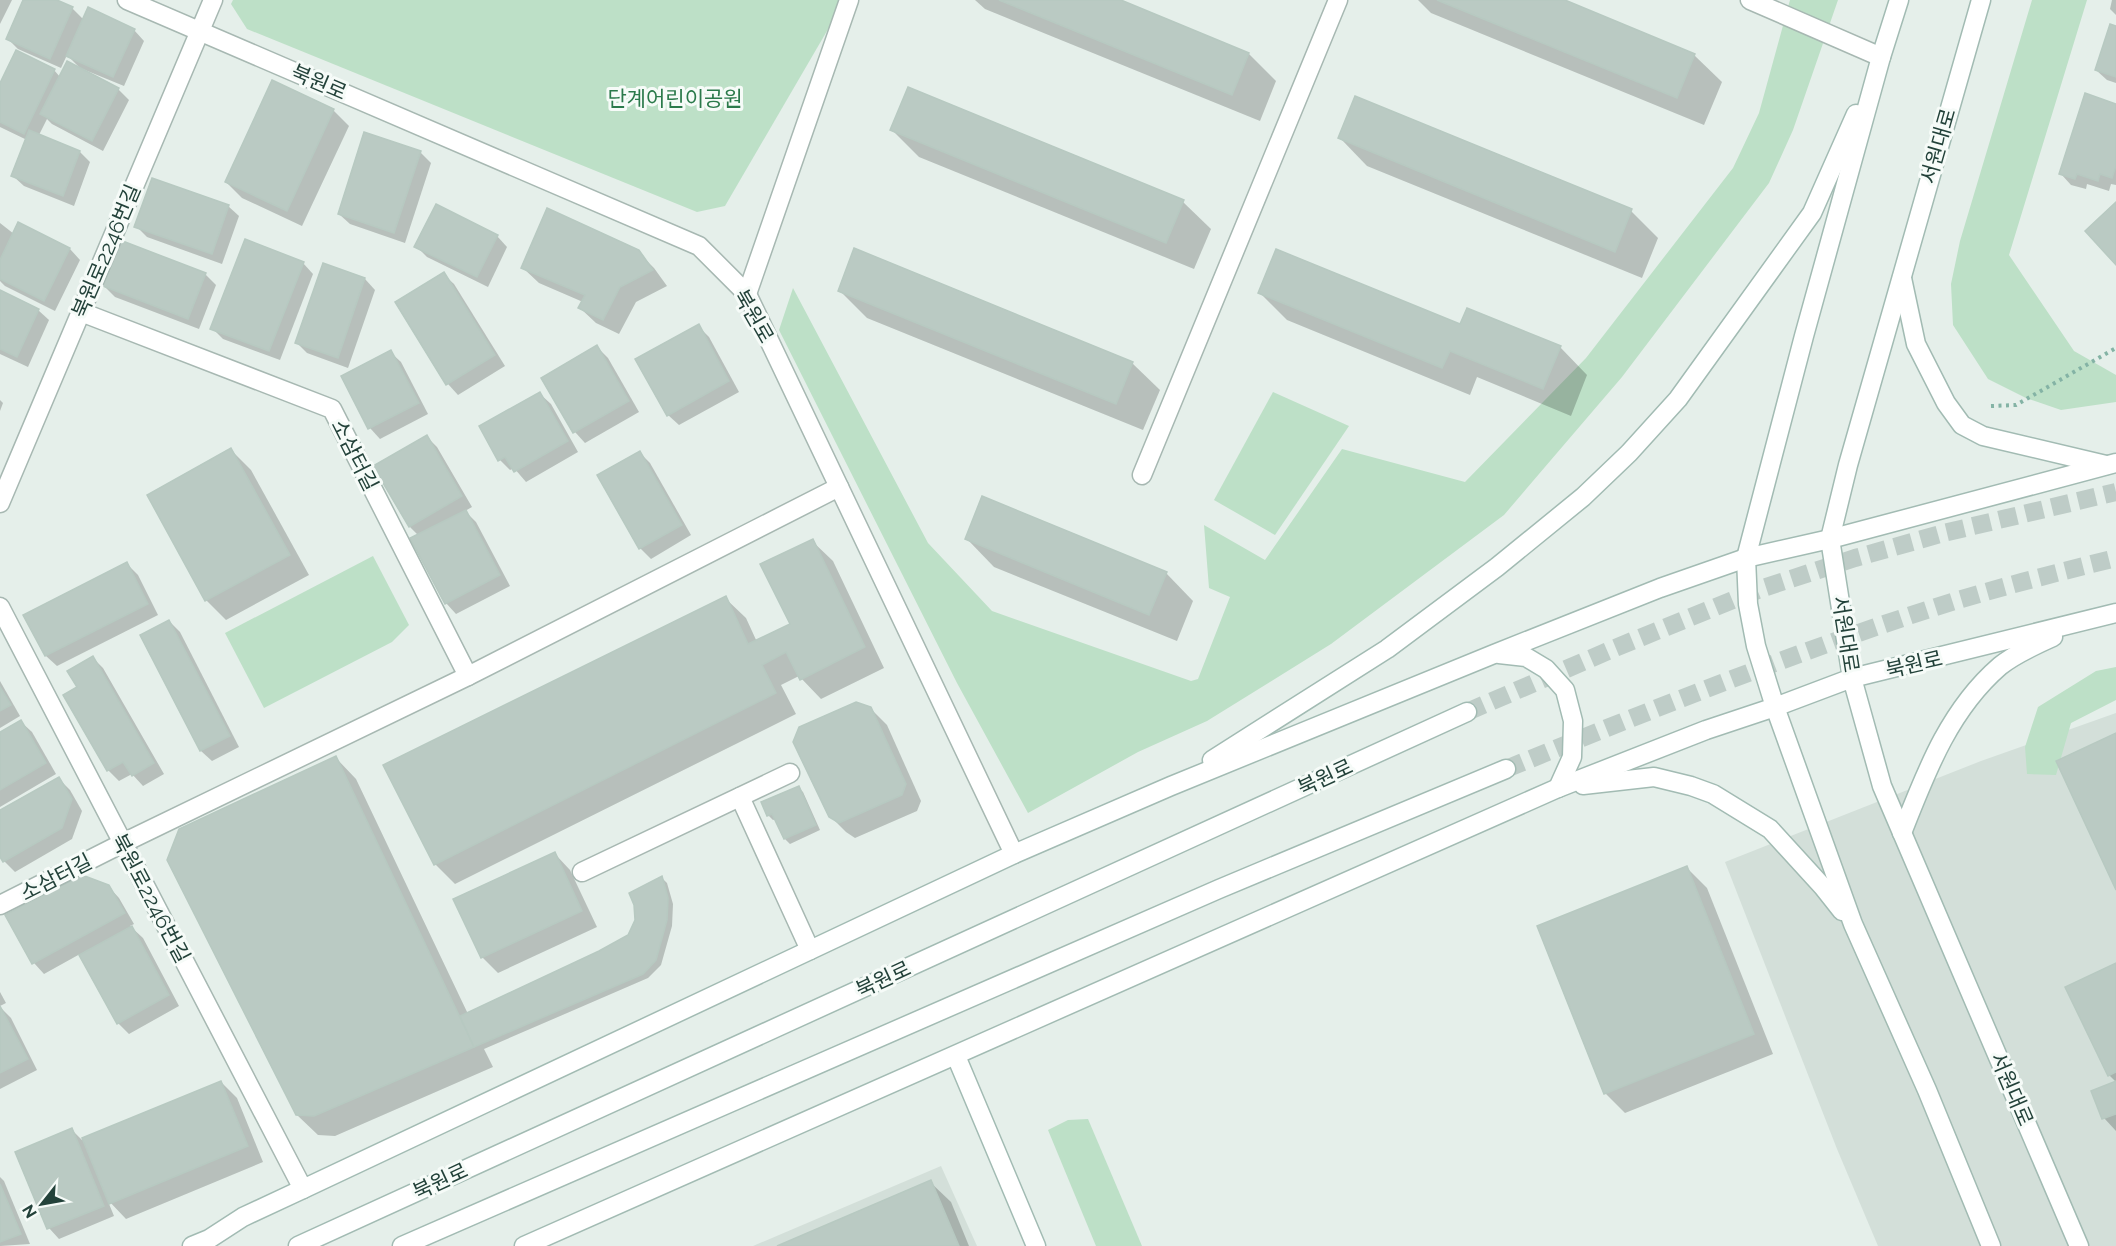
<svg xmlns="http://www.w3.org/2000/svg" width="2116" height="1246" viewBox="0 0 2116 1246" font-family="Raleway,'Noto Sans KR',sans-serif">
  <rect width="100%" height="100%" fill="#e5efea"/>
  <g fill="#d3dfd9">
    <polygon points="2116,713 2116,1246 1878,1246 1837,1149 1725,862 1981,761"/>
    <polygon points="941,1166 977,1246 753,1246"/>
  </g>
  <g fill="#bde0c7">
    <polygon points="233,0 845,0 725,206 697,212 247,29 231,4"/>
    <polygon points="1790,0 1838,0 1793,130 1769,183 1622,377 1504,515 1331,644 1207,721 1138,752 1028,813 957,683 779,330 793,288 928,543 992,611 1191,681 1198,679 1230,597 1209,588 1204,525 1265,560 1342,449 1465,482 1586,358 1733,168 1759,113"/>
    <polygon points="2032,0 2087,0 2009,255 2074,351 2116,375 2116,402 2061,410 2026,398 1988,379 1953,325 1951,284 1960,241"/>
    <polygon points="1273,392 1349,426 1275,535 1214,500"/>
    <polygon points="373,556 409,625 392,642 264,708 225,633"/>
    <polygon points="2116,667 2116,700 2071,723 2056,775 2027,774 2025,747 2038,707 2096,671"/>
    <polygon points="1088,1119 1142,1246 1096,1246 1048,1130 1068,1120"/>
  </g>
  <g fill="#0003">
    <polygon points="0,0 12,0 0,24"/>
    <polygon points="25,0 54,0 72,8 84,20 134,30 144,41 124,86 80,68 67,55 61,68 18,49 8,39"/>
    <polygon points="975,0 1117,0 1249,54 1276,81 1260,121 985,9"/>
    <polygon points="1418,0 1561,0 1694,55 1722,82 1704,125 1431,13"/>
    <polygon points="2112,0 2116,0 2116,15 2110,9"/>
    <polygon points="2116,27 2116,83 2107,80 2096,70"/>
    <polygon points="54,70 60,77 118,89 129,100 103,151 52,124 47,119 39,135 80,152 90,162 74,206 24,186 13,176 27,140 0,127 0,87"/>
    <polygon points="2116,105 2116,185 2111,184 2109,191 2087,184 2086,189 2071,185 2061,174"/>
    <polygon points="333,110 349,126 302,226 242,198 226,182"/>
    <polygon points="892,130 1183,202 1211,229 1194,269 919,157"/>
    <polygon points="1340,138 1631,211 1658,238 1642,278 1367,166"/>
    <polygon points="420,152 431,163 405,243 350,224 339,214"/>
    <polygon points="228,206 239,216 222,264 147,237 136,226"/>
    <polygon points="0,223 14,234 19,224 70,249 80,260 55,311 5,286 0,281"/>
    <polygon points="497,236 507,247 488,287 427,257 416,246"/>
    <polygon points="638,252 654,268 667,286 636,302 619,334 596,323 580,308 583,302 539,283 523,268"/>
    <polygon points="303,263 313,274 280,360 223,339 212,328"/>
    <polygon points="205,274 216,285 199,329 115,297 104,286"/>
    <polygon points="443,274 454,284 505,366 458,395 448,384 397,303"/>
    <polygon points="365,279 375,290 348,368 307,353 297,343"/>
    <polygon points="839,290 1132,363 1160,390 1143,430 867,318"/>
    <polygon points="0,292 38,310 49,320 28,367 0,354"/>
    <polygon points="1260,293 1560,347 1587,375 1571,416 1477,377 1470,395 1287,320"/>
    <polygon points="698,326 709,337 739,392 679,425 668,415"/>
    <polygon points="597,347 608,358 639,412 585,443 575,432 544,378"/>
    <polygon points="390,352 401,362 428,414 380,439 370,428 343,376"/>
    <polygon points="540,394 551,404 578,452 526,482 514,468 510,470 500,460"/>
    <polygon points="0,400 3,403 0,411"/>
    <polygon points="427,437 437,447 472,507 465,511 476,522 510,586 456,614 446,603 419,536 410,527 375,466"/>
    <polygon points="231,450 251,470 309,575 226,620 206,600"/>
    <polygon points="640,453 650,463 691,535 651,559 640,548"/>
    <polygon points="967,539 1166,573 1193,601 1177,641 994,567"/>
    <polygon points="812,541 833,561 884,668 821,699 799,676 781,685 796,714 455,884 435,864 725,598 746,618 757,642 792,625"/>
    <polygon points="127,564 138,575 158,615 57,666 46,656 25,615"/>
    <polygon points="169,621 180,632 239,747 212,761 201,751 142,636"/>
    <polygon points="92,657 103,668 164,774 143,786 132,774 119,781 108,770 65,695 79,688"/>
    <polygon points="0,681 20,716 0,728"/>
    <polygon points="871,709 887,725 921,801 917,811 855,838 846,832 830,816"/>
    <polygon points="21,722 32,732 56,774 0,807 0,734"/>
    <polygon points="336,758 356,779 468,1014 600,952 629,936 662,878 667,883 673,904 672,926 661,965 648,978 484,1049 493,1067 335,1136 318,1135 297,1115"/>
    <polygon points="59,779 70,790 82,811 72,839 15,872 4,861 0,854 0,812"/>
    <polygon points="798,787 803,792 820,830 790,844 785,839 776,819 773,820 768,815"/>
    <polygon points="555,854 570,870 597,927 498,973 482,957"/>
    <polygon points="1687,868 1707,888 1773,1054 1625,1113 1605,1093"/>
    <polygon points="108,886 119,898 134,924 130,926 143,938 179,1006 129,1034 118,1023 80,954 44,974 34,963 7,916"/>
    <polygon points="2116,964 2116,1082 2109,1075"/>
    <polygon points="0,992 6,1003 0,1006"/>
    <polygon points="0,1007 11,1018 37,1070 0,1089"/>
    <polygon points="221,1082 237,1098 263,1162 126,1219 107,1199 114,1216 59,1239 49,1228 17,1153 72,1130 82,1140"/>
    <polygon points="2116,1082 2116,1131 2104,1118"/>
    <polygon points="0,1177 4,1181 30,1244 0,1246"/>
    <polygon points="930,1182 951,1202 969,1246 780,1246"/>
  </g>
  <g fill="#bacac3" stroke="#b7c9c1" stroke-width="1.5">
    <polygon points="23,0 57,0 73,7 50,59 6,39"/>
    <polygon points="999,0 1121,0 1249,53 1232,95"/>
    <polygon points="1437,0 1565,0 1695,54 1677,98"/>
    <polygon points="88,7 135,29 113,77 66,56"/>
    <polygon points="2110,24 2116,26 2116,77 2095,70"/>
    <polygon points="16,50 55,69 24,134 0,122 0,83"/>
    <polygon points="67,61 119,88 92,141 40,114"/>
    <polygon points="272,80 334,109 287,211 225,182"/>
    <polygon points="908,87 1184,200 1166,243 890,130"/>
    <polygon points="2085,93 2116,104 2116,166 2112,178 2100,174 2098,181 2077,174 2075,179 2059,174"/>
    <polygon points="1355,96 1632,209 1615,252 1338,138"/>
    <polygon points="29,130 80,151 63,196 11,176"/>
    <polygon points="364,132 421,151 394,233 338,214"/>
    <polygon points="152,178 229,205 212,254 134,227"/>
    <polygon points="2116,202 2116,265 2085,231"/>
    <polygon points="436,204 498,235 477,277 414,247"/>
    <polygon points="547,208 639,250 653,270 620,287 603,320 578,308 585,295 521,268"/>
    <polygon points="18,222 70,248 44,301 0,279 0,260"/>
    <polygon points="245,239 304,262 269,351 210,329"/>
    <polygon points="120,240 206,273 188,319 103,286"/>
    <polygon points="854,248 1133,362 1116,404 838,291"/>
    <polygon points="1276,249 1460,324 1467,308 1561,346 1543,389 1450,351 1442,368 1258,293"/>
    <polygon points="323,263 365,278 338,358 295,343"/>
    <polygon points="444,272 495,355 446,385 395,302"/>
    <polygon points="0,290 39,309 17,357 0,349"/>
    <polygon points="699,324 729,381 667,416 635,359"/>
    <polygon points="597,345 629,401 573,433 541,378"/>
    <polygon points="391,350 419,403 368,429 341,376"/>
    <polygon points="540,392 568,441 514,472 505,457 498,461 479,426"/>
    <polygon points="427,435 462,496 409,527 373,466"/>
    <polygon points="231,448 290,555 205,601 147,495"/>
    <polygon points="640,451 682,525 639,549 597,475"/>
    <polygon points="982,496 1167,572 1149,615 965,539"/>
    <polygon points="466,510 500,575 445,604 410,538"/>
    <polygon points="813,539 865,647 800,680 786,652 762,665 776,693 434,865 383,765 726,596 748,644 790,624 760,564"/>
    <polygon points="127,562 148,604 45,656 23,615"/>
    <polygon points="169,620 230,736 200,751 140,635"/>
    <polygon points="93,656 154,763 132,776 123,762 107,771 63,695 77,687 67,671"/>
    <polygon points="0,687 11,705 0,711"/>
    <polygon points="856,702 871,707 906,784 902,795 839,823 829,817 793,742 799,727"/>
    <polygon points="21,720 46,763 0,790 0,732"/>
    <polygon points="2116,733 2116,890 2056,761"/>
    <polygon points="336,756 474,1047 314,1116 296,1115 167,860 179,829"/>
    <polygon points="59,777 72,799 62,828 3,862 0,857 0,810"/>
    <polygon points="799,786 816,825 784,839 772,814 767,816 761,802"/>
    <polygon points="555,852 582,911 481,958 453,899"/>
    <polygon points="1687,866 1754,1034 1604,1094 1537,926"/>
    <polygon points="82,875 109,885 125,913 32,964 5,915"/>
    <polygon points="662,876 668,898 667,920 656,960 643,974 474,1047 460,1016 599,951 628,935 635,920 634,905 629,893"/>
    <polygon points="132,926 169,995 117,1024 79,955"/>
    <polygon points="2116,963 2116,1072 2108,1076 2065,987"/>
    <polygon points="0,1006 28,1059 0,1073"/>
    <polygon points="221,1081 248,1146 109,1204 82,1138"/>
    <polygon points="2116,1081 2116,1114 2102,1119 2091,1091"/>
    <polygon points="72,1128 104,1206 47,1229 15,1152"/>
    <polygon points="931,1180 959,1246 777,1246"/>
    <polygon points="0,1184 21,1234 0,1242"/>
  </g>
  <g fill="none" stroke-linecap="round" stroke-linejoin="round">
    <g stroke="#beccc7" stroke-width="18" stroke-dasharray="18 9" stroke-linecap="butt">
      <polyline points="1467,712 1615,648 1760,589 1855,558 1944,533 2116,492"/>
      <path d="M 1506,769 C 1648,711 1790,654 1936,607 C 1995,588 2056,573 2116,558"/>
    </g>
    <g stroke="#a7b8b2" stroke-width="21">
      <g id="lane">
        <polyline points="1750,0 1881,57"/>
        <polyline points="1142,475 1338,0"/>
        <polyline points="740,797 810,950"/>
        <polyline points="582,872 790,773"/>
      </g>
    </g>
    <g stroke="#a7b8b2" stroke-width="21">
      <g id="street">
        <polyline points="127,0 699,246 747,294 1014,854"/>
        <polyline points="747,294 849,0"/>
        <polyline points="81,312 332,409 468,676"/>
        <polyline points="0,503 213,0"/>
        <polyline points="0,607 303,1189"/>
        <polyline points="0,905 123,843 468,676 839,487"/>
      </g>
    </g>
    <g stroke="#a2bbb3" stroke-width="21">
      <g id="secondary">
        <polyline points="1899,0 1881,57 1804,336 1746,558 1748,604 1756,646 1775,707 1853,924 1927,1090 1991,1246"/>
        <polyline points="1981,0 1848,465 1830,539 1852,678 1882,786 2079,1246"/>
        <polyline points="1902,278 1916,344 1946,403 1962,425 1983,436 2106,465"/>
        <polyline points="1499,654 1526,657 1546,669 1565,690 1573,721 1572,757 1558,788"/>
        <polyline points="1212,760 1387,649 1497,567 1583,497 1629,453 1678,399 1812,213 1856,114"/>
        <polyline points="1583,785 1654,777 1691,786 1713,794 1770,829 1823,887 1842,911"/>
        <path d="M 1902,833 C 1926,772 1949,710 2000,666 C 2015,654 2035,645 2053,637"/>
        <polyline points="956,1056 1036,1246"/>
        <polyline points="192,1246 209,1239 243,1217 303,1189 1014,854 1171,786 1494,654 1660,588 1746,558 1830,539 2116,463"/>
        <polyline points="298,1246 1467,712"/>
        <polyline points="402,1246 1219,889 1506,769"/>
        <polyline points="524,1246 1558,788 1706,730 1775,707 1852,678 2116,613"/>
      </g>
    </g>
    <polyline stroke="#84b3a5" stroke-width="4" stroke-dasharray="3 4.5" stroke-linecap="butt" points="1991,406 2016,405 2116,348"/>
    <use href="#lane" stroke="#fff" stroke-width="18"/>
    <use href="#street" stroke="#fff" stroke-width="18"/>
    <use href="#secondary" stroke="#fff" stroke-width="18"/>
  </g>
  <g text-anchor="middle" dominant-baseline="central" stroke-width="6" stroke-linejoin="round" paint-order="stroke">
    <g font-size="21" fill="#23423a" stroke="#f6fbf8">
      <text transform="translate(319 82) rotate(23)">북원로</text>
      <text transform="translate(1938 146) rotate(-74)">서원대로</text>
      <text transform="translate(106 251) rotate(-67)">북원로2246번길</text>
      <text transform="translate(754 316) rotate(60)">북원로</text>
      <text transform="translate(355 455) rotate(63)">소삼터길</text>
      <text transform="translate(1846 634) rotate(81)">서원대로</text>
      <text transform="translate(1914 664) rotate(-13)">북원로</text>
      <text transform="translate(1325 777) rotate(-25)">북원로</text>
      <text transform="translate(56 877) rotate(-27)">소삼터길</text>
      <text transform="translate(151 898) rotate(62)">북원로2246번길</text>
      <text transform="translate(883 979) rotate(-25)">북원로</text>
      <text transform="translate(2012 1089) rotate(67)">서원대로</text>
      <text transform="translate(440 1181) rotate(-25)">북원로</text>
    </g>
    <g font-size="21" fill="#2b7a4b" stroke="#f6fbf8">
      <text x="675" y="98">단계어린이공원</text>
    </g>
  </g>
  <g transform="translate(42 1204) rotate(239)" stroke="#f6fbf8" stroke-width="4.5" paint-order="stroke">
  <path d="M0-4.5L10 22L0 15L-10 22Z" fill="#23423a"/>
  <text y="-9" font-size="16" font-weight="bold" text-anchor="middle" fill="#23423a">N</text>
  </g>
</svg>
